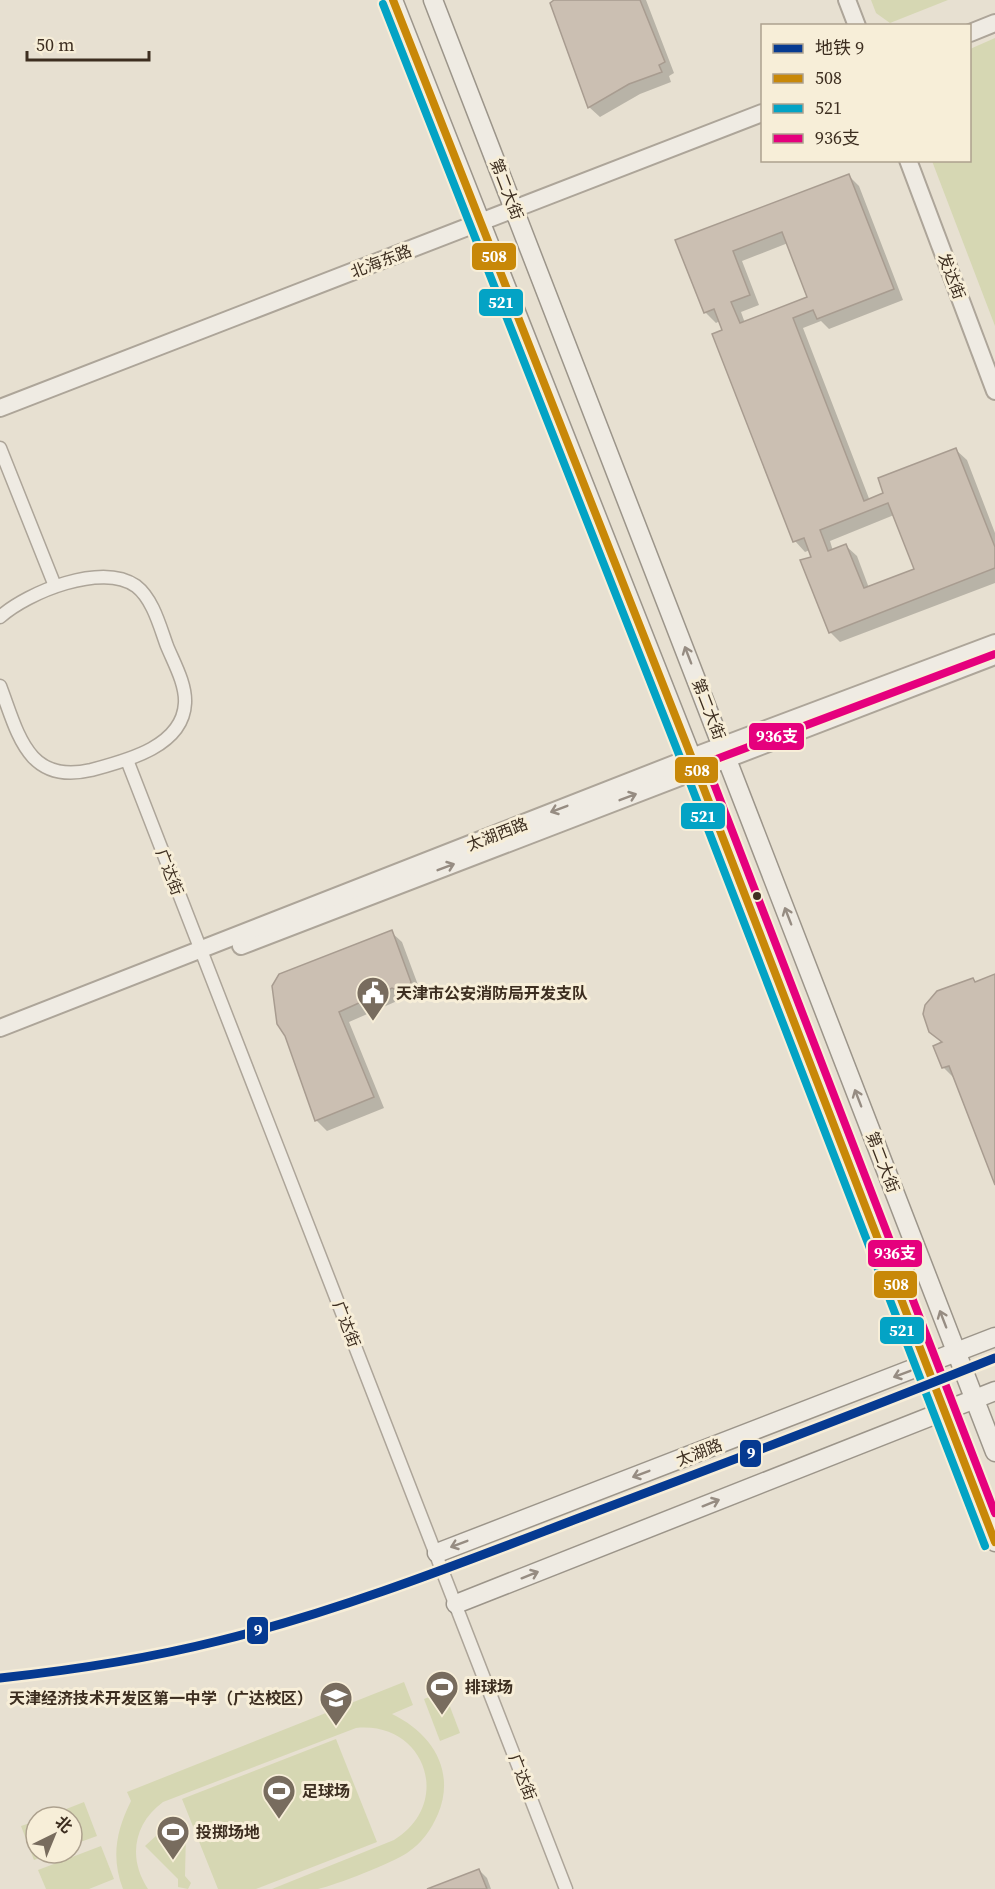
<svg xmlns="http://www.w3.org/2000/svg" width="995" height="1889" viewBox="0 0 995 1889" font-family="'Source Serif 4','Noto Sans SC',serif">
  <rect width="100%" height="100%" fill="#e7e0d1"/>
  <g fill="#d6d7b3">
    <polygon points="871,0 948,0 890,23 876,13"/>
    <polygon points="995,38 995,326 932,161 970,160 970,49"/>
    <path d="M 404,1682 L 413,1705 L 392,1714 C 432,1733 456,1771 438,1814 C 431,1830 422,1843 407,1853 C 392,1863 336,1885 318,1889 C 304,1889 287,1889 272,1889 L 394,1840 C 454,1803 425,1721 356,1728 L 163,1802 C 133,1824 128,1859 148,1889 L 123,1889 C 111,1858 116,1831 131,1801 L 127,1792 Z"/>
    <polygon points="444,1691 460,1733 440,1741 424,1699"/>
    <polygon points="336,1739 377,1842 256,1889 218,1889 182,1799"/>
    <polygon points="84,1802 97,1836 72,1845 72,1817 46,1817"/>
    <polygon points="36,1821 36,1853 52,1853 34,1860 21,1826"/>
    <polygon points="180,1831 186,1832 185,1876 191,1883 188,1889 178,1887 178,1879 145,1846 157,1835"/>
    <polygon points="101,1846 114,1879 89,1889 46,1889 38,1870"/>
  </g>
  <g fill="#0003" fill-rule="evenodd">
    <polygon points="555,0 646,0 674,73 669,76 671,82 640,94 600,117 589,107"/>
    <path d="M 848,175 L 859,186 L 903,300 L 829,329 L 821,321 L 803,328 L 870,501 L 885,494 L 956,450 L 967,460 L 995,533 L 995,583 L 840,642 L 830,632 L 810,550 L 805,552 L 795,541 L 714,334 L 724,331 L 720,321 L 716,323 L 705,312 L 677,241 ZM 788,243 L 809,298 L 745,323 L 741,312 L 759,305 L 742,261 ZM 894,515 L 916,570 L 869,588 L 857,556 L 846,546 L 833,551 L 830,541 Z"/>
    <polygon points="391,932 402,942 421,993 417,1001 412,1002 404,998 349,1022 384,1108 327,1131 316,1120 286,1036 278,1023 273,987"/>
    <polygon points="995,976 995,1181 954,1078 943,1067 942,1044 926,1023 926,1005 972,979 976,983"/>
    <polygon points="479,1870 487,1878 491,1889 431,1889"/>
  </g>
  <g fill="#cbbfb2" stroke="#a89c90" stroke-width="1.5" fill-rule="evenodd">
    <polygon points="554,0 640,0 665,62 659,65 662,72 629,84 588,108 550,3"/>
    <path d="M 849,174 L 894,289 L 817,319 L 813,310 L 793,318 L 864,501 L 883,493 L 878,478 L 956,448 L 995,547 L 995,568 L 829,633 L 800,560 L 811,557 L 804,538 L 793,542 L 712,334 L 722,330 L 714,309 L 704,313 L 675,240 ZM 782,232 L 807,297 L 740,323 L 731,302 L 750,295 L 733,251 ZM 888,503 L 914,569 L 864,588 L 846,544 L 828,551 L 820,530 Z"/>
    <polygon points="392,930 411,982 407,991 400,992 392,988 339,1012 374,1097 315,1121 285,1036 277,1024 272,986 279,974"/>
    <polygon points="995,974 995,1185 949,1066 942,1068 933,1046 942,1042 929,1032 923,1014 925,1005 937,991 973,978 975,982"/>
    <polygon points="479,1869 487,1889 427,1889"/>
  </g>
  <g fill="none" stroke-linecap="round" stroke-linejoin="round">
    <g stroke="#ada599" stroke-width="15">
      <g id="minor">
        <polyline points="0,448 55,586"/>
        <path d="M 0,617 C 28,592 102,562 136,586 C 153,599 160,627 167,646 C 174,663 186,684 185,703 C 183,747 125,761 91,770 C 27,785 18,733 0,686"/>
        <polyline points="127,760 566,1889"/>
      </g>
    </g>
    <g stroke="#ada599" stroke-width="20">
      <g id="tertiary">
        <polyline points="847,0 857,26"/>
        <polyline points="970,33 995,23"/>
        <polyline points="908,160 995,391"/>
        <polyline points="0,408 762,113"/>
        <polyline points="241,946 995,656"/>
        <polyline points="0,1028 692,757 995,643"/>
      </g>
    </g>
    <g stroke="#9c958a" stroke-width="21">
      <g id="secondary">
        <polyline points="393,0 697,771 995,1542"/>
        <polyline points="433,0 995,1452"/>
        <polyline points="437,1553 995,1337"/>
        <polyline points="456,1604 995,1391"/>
      </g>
    </g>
    <use href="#minor" stroke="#efebe3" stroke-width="12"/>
    <use href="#tertiary" stroke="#efebe3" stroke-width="16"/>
    <use href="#secondary" stroke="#efebe3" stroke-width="18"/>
    <g stroke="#f7eed8" stroke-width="12">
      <polyline id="bus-1" points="393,0 697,771 995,1542"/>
    </g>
    <g stroke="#f7eed8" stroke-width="12">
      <polyline id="bus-2" points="383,4 687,775 985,1546"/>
    </g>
    <g stroke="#f7eed8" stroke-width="12">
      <polyline id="bus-3" points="995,654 706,763 995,1513"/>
    </g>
    <use href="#bus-1" stroke="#c88808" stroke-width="8"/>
    <use href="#bus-2" stroke="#03a3c5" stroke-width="8"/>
    <use href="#bus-3" stroke="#e5007d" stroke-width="8"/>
    <g stroke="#f7eed8" stroke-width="14">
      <path id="metro-1" d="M 0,1678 C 74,1670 146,1659 218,1641 C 344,1610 466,1561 587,1515 C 723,1464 860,1412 995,1358"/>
    </g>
    <use href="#metro-1" stroke="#063a91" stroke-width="9"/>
  </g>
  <defs><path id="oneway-shaft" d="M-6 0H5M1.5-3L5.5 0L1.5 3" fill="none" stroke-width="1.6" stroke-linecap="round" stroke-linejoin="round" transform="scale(1.5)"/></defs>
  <g stroke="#968c82">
    <use href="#oneway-shaft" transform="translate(688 655) rotate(-111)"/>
    <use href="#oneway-shaft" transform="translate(628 797) rotate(-21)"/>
    <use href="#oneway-shaft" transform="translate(559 809) rotate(159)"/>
    <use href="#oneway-shaft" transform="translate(446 867) rotate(-21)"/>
    <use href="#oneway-shaft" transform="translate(788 916) rotate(-111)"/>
    <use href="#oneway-shaft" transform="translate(858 1098) rotate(-111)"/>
    <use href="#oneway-shaft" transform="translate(943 1319) rotate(-111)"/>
    <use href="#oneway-shaft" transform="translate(902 1374) rotate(159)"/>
    <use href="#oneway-shaft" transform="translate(641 1474) rotate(159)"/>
    <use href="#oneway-shaft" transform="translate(711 1503) rotate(-22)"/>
    <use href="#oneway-shaft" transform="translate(459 1544) rotate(159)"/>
    <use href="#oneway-shaft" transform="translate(530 1575) rotate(-22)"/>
  </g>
  <defs>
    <g id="civic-pin" transform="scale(1.725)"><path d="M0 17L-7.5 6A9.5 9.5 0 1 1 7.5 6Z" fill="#786c5e" stroke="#f7eed8"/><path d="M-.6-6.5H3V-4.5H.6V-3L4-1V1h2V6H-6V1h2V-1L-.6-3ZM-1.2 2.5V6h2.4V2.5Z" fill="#fff"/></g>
    <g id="stadium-pin" transform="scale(1.725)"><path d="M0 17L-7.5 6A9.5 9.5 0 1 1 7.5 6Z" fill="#786c5e" stroke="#f7eed8"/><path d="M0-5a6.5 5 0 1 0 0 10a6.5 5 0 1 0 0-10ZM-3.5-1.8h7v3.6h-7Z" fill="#fff"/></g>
    <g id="school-pin" transform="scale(1.725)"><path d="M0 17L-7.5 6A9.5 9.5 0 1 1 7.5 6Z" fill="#786c5e" stroke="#f7eed8"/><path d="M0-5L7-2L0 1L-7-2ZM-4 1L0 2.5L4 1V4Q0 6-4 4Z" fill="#fff"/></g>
  </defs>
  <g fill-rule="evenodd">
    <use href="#civic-pin" x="373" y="993"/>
    <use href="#stadium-pin" x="442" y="1687"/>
    <use href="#school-pin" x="336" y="1698"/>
    <use href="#stadium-pin" x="279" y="1791"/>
    <use href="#stadium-pin" x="173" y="1832"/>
  </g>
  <circle fill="#3d2e20" stroke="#f7eed8" stroke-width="2" cx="757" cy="896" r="5"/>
  <g text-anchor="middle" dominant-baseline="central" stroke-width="6" stroke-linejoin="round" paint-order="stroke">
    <g font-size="16" fill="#3d2e20" stroke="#f7eed8">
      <text transform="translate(507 189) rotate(69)">第二大街</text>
      <text transform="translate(381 261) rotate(-21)">北海东路</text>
      <text transform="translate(952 276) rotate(69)">发达街</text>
      <text transform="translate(709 709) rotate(69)">第二大街</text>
      <text transform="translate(497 834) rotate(-21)">太湖西路</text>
      <text transform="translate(170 872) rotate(69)">广达街</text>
      <text transform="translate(883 1162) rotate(69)">第二大街</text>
      <text transform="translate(347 1324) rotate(69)">广达街</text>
      <text transform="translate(699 1452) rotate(-21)">太湖路</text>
      <text transform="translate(523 1777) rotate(69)">广达街</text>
    </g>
    <g font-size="16" font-weight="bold" fill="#3d2e20" stroke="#f7eed8" text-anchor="start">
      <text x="396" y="993">天津市公安消防局开发支队</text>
      <text x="465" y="1687">排球场</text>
      <text x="313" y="1698" text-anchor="end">天津经济技术开发区第一中学（广达校区）</text>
      <text x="302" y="1791">足球场</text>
      <text x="196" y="1832">投掷场地</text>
    </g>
  </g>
  <g stroke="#f7eed8" stroke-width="2">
    <rect x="471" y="242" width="46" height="29" rx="6" fill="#c88808"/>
    <rect x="478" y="288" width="46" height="29" rx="6" fill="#03a3c5"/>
    <rect x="748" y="722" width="57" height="29" rx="6" fill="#e5007d"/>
    <rect x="674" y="756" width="45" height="28" rx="6" fill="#c88808"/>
    <rect x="680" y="802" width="46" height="28" rx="6" fill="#03a3c5"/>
    <rect x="867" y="1239" width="56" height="29" rx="6" fill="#e5007d"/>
    <rect x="873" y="1270" width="45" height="29" rx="6" fill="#c88808"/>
    <rect x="879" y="1316" width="46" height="29" rx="6" fill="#03a3c5"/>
    <rect x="739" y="1439" width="23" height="29" rx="6" fill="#063a91"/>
    <rect x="246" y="1616" width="23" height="29" rx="6" fill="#063a91"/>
  </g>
  <g font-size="16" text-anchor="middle" font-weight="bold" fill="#fff">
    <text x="494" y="262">508</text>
    <text x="501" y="308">521</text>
    <text x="777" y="742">936支</text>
    <text x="697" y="776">508</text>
    <text x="703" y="822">521</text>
    <text x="895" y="1259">936支</text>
    <text x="896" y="1290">508</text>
    <text x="902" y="1336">521</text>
    <text x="751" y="1459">9</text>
    <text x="258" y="1636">9</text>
  </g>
  <rect x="761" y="24" width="210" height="138" fill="#f7eed8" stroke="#ada18e" stroke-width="1.5"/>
  <rect x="773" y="44" width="30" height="9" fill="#063a91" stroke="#ada18e" stroke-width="1.5"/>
  <text x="815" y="54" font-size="18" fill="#3d2e20">地铁 9</text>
  <rect x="773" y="74" width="30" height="9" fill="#c88808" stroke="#ada18e" stroke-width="1.5"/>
  <text x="815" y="84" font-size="18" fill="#3d2e20">508</text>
  <rect x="773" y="104" width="30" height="9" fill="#03a3c5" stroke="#ada18e" stroke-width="1.5"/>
  <text x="815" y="114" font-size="18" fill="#3d2e20">521</text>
  <rect x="773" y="134" width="30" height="9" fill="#e5007d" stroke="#ada18e" stroke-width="1.5"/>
  <text x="815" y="144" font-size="18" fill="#3d2e20">936支</text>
  <g transform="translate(54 1835) rotate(43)"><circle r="28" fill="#f7eed8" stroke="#ada18e" stroke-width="1.5"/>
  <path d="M0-4.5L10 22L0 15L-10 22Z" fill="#786c5e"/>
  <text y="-9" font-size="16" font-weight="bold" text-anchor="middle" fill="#3d2e20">北</text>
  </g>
  <path d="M27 51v9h122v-9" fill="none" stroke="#3d2e20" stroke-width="3"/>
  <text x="36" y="51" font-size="18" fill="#3d2e20" stroke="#f7eed8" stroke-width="4.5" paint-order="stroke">50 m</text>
</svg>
